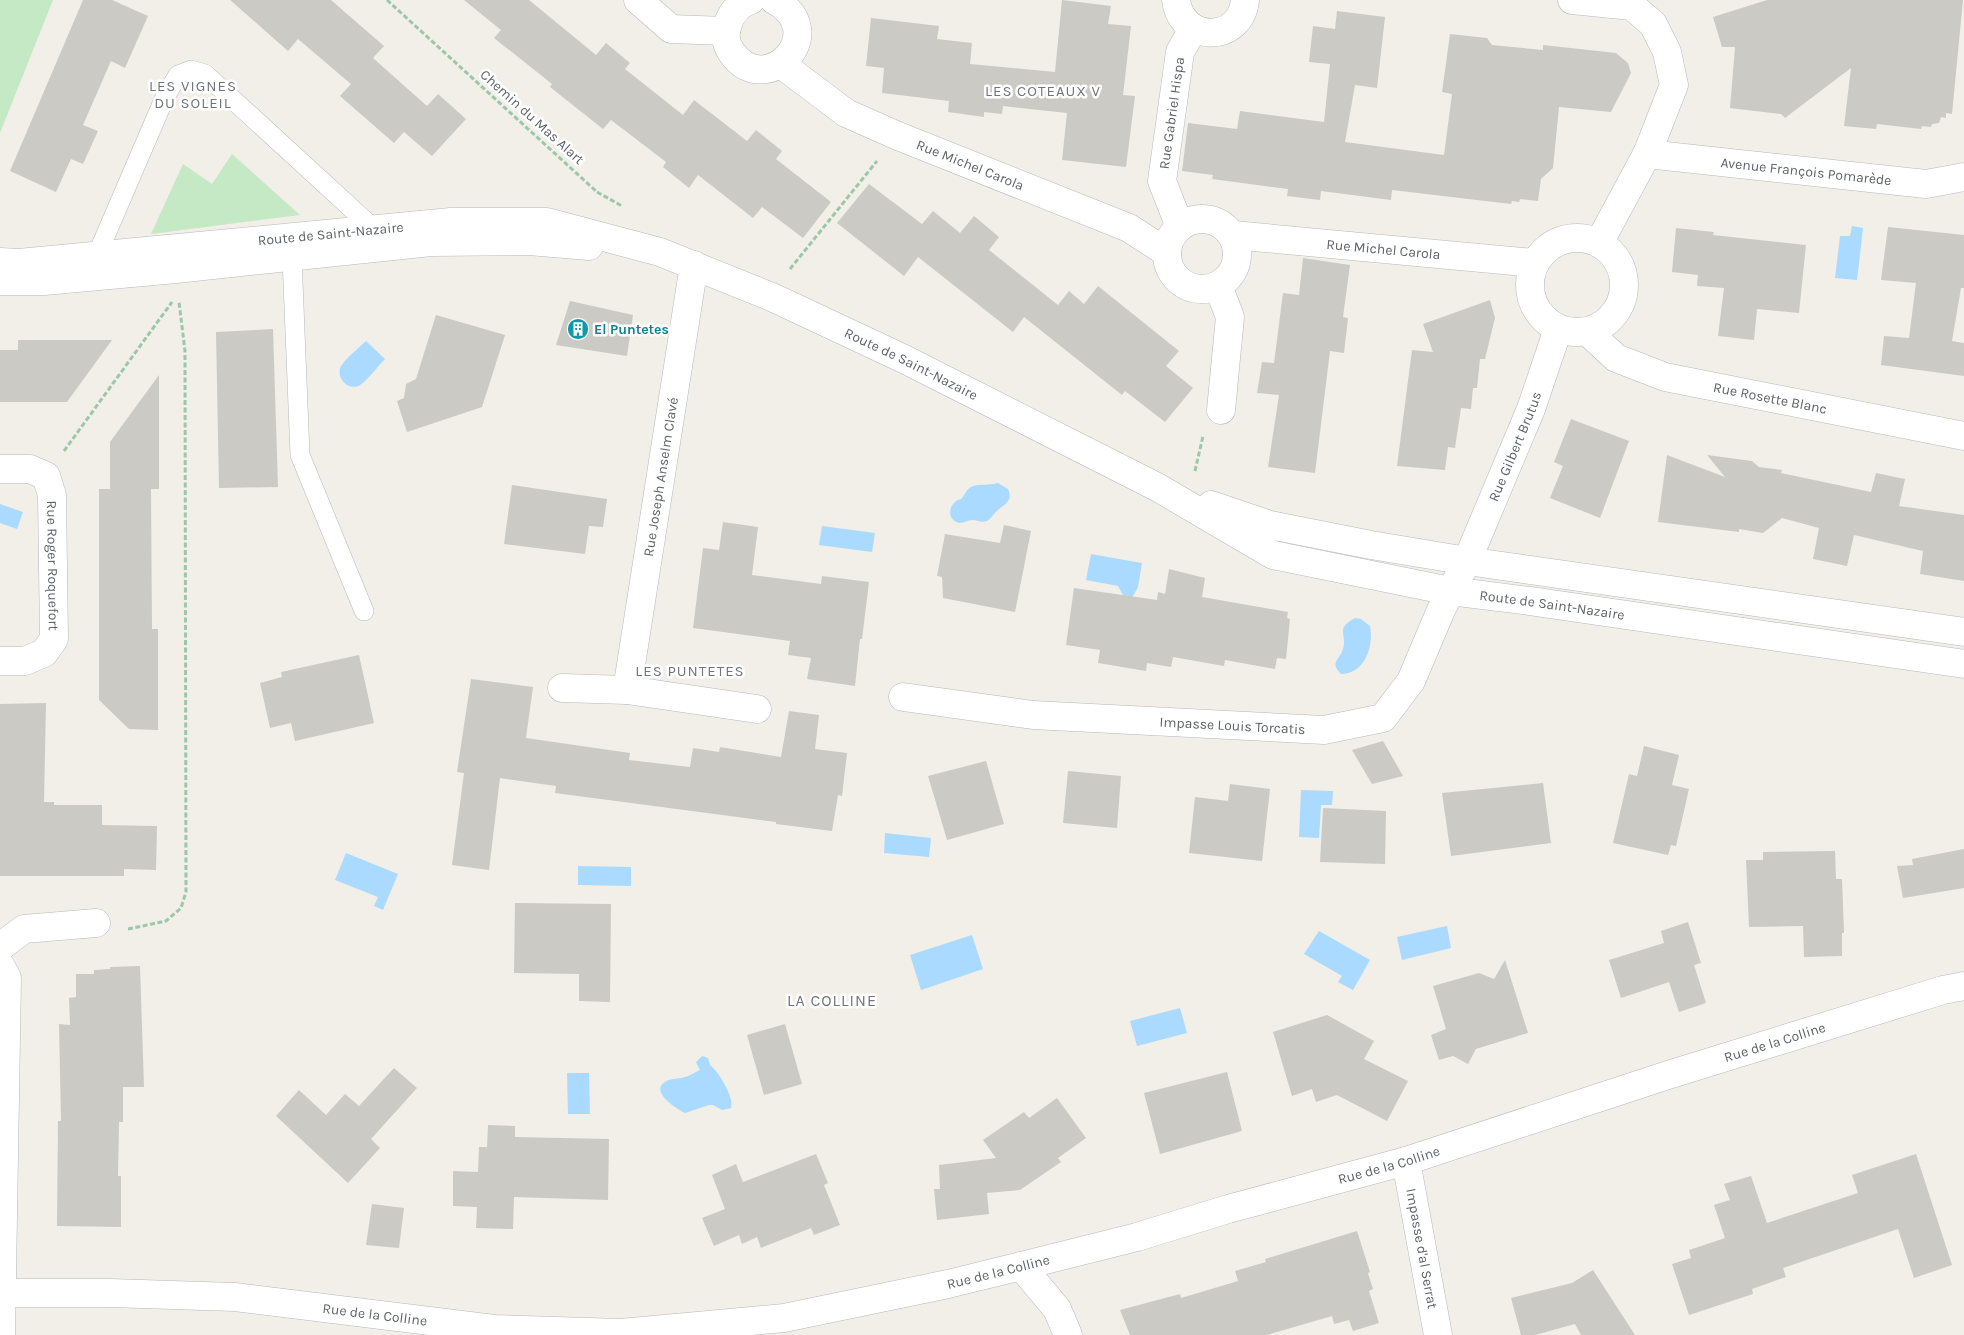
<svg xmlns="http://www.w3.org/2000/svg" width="1964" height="1335" viewBox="0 0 1964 1335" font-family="Karla,sans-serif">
  <rect width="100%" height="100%" fill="#f1efe8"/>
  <g fill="#c5e8c5">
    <polygon points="0,0 53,0 0,133"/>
    <polygon points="232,154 300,215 151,234 183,164 212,184"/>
  </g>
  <g fill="#aadaff">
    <polygon points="1852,226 1863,228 1857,280 1835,278 1840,236 1850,236"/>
    <path d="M 366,341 L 385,359 C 377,367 369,379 360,385 C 349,392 335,378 341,366 C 347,357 359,348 366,341 Z"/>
    <path d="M 998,483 L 1008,489 C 1013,501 1006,503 998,510 C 994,513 992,518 987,521 C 981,523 977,520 972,520 C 968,520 964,523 960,523 C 949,522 947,509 955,502 C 956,500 959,500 961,499 C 965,495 966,490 971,487 C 980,483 989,486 998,483 Z"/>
    <polygon points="0,504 23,512 17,529 0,523"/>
    <polygon points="822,526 875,533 872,552 819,545"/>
    <polygon points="1091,554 1142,563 1138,587 1132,598 1124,597 1118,586 1086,580"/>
    <path d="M 1355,618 L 1361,619 L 1370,626 C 1374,646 1365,674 1341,674 C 1329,662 1340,660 1343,649 C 1348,634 1334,629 1355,618 Z"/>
    <polygon points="1301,790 1333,791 1332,805 1321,805 1319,838 1299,837"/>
    <polygon points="885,833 931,838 929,857 884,853"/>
    <polygon points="346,853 398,874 383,910 374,906 378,897 335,880"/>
    <polygon points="578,866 631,867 631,886 578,885"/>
    <polygon points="1447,926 1451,948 1402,960 1397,937"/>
    <polygon points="1319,931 1370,960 1353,990 1338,982 1342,976 1304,954"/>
    <polygon points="972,935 983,969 921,990 910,955"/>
    <polygon points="1180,1008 1187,1033 1137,1046 1130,1021"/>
    <path d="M 702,1056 L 708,1058 L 710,1065 C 718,1071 735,1098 731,1108 L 722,1110 L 713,1105 L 709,1105 L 685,1113 C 675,1108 646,1089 669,1080 C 675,1078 680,1079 685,1077 C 690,1076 695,1072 700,1070 L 696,1062 Z"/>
    <polygon points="567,1073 589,1073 590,1114 568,1114"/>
  </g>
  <g fill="#cccac5">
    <polygon points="83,0 112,0 148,16 125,68 111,61 83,125 98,131 83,164 71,159 56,192 10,171"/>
    <polygon points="230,0 331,0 384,46 373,58 427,106 438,94 466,119 432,156 404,132 394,143 340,96 351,84 325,62 298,39 288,51"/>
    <polygon points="464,0 529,0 596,55 606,43 630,63 625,69 683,115 694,100 747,141 756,130 782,151 776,159 831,202 803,238 762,207 753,218 698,175 689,188 663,167 666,162 611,120 603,129 550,87 552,84 494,38 501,30"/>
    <polygon points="1062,0 1111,6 1108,24 1131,26 1123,95 1135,96 1126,167 1062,160 1067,113 1003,106 1002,114 984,112 984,117 948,112 949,101 882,93 884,68 866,66 871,18 939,26 937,39 972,43 970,64 1055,72"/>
    <polygon points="1767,0 1963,0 1952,114 1946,113 1946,118 1941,117 1939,123 1932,124 1931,127 1922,126 1921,129 1877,124 1876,129 1844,126 1851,68 1785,118 1781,114 1730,108 1735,47 1722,47 1713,17"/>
    <polygon points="1337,11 1385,17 1377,88 1355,85 1345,142 1444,155 1452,94 1442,92 1450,34 1487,38 1492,45 1543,50 1543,45 1616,53 1628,63 1631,73 1611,112 1559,107 1553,168 1541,179 1538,201 1520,199 1519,202 1512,201 1511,204 1392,190 1391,200 1321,191 1320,200 1287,196 1288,189 1212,179 1213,175 1182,171 1188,123 1237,129 1240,111 1324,122 1330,64 1309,62 1313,26 1335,29"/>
    <polygon points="869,184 922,224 933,211 960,233 974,216 999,237 989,250 1058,305 1069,291 1084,304 1098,286 1179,351 1166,366 1193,388 1165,422 1125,391 1122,395 1024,317 1013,332 918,257 904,276 837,223"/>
    <polygon points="1888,227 1964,235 1964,288 1961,288 1952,341 1964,343 1964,376 1881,365 1884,336 1909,338 1916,283 1881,280"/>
    <polygon points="1676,228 1714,232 1713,235 1806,245 1799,313 1757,309 1754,340 1718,336 1724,288 1697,286 1698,275 1672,272"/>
    <polygon points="1303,258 1350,265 1343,317 1348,318 1344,353 1330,351 1315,473 1268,467 1279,395 1257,393 1262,362 1274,363 1283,293 1299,295"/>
    <polygon points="1490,300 1495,318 1485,359 1480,359 1477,388 1473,388 1471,409 1461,408 1455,448 1448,447 1445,470 1397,466 1412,350 1433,352 1423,324"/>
    <polygon points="570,301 633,315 627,356 556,345"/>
    <polygon points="436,315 505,335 482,407 407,432 397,401 404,398 406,384 416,379"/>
    <polygon points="273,329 278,487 219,488 216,332"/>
    <polygon points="18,340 112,340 67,402 0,402 0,350 18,350"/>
    <polygon points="159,375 159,489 151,489 152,629 158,629 158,730 129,729 99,700 99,489 110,489 110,442"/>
    <polygon points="1571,419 1629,441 1600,518 1550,498 1563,466 1554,462"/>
    <polygon points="1667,455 1725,477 1707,455 1752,461 1759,467 1782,470 1781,473 1871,492 1876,473 1905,479 1899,506 1964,515 1964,581 1920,574 1923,551 1854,535 1847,566 1813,559 1819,528 1782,518 1763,533 1739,529 1739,532 1658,522"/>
    <polygon points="512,485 607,499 603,527 589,526 585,554 504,544"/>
    <polygon points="723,522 758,527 752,575 821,584 822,576 869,582 862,639 860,639 855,686 807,679 811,658 788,655 790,641 693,628 703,548 719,550"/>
    <polygon points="1004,525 1031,531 1015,612 943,598 942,577 937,576 945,534 1000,543"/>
    <polygon points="1169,569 1205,578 1202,597 1288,612 1287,618 1290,619 1286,659 1277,658 1275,669 1225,660 1224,666 1173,657 1171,667 1147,663 1146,671 1098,663 1100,650 1066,645 1074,588 1157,600 1158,592 1165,594"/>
    <polygon points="359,655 374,723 295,741 291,723 270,728 260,683 282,677 281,672"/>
    <polygon points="471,679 533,687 526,738 630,753 629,760 690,767 693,748 719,752 720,747 781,757 789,711 819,715 815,749 847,753 842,796 838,795 832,831 776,824 776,822 555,793 556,786 500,778 489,870 452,865 464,773 457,772"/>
    <polygon points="46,703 44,802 54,802 54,805 102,805 102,825 157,826 156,870 124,869 124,876 0,876 0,704"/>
    <polygon points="1383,741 1403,776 1372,784 1352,750"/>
    <polygon points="1644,746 1679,755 1672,785 1689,789 1676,846 1671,845 1668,855 1613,843 1629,774 1637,776"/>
    <polygon points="986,761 1004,824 947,840 928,776"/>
    <polygon points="1068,771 1121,776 1117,828 1063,823"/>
    <polygon points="1543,783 1551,843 1451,856 1442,793"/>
    <polygon points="1230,784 1270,789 1262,861 1189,853 1195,797 1228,801"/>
    <polygon points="1323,808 1386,811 1385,864 1320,862"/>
    <polygon points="1964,849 1964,888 1903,898 1897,866 1913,865 1912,859"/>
    <polygon points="1835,851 1836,879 1842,879 1844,933 1842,933 1842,956 1804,957 1803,926 1749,927 1746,860 1763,860 1763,852"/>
    <polygon points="515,903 611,904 610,1002 579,1001 579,974 514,973"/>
    <polygon points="1688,922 1701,963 1694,965 1706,1003 1679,1012 1669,982 1621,998 1609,960 1664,943 1661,931"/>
    <polygon points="1505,960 1528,1033 1476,1049 1468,1064 1453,1056 1439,1060 1431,1035 1446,1029 1433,986 1479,973 1494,979"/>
    <polygon points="140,966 144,1087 123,1087 123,1122 119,1122 118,1176 121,1176 121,1227 57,1226 58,1121 61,1121 59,1024 70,1025 69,998 76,997 76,974 94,974 94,970 110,969 110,967"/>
    <polygon points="1327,1015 1374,1041 1364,1059 1408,1081 1387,1121 1337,1095 1316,1102 1312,1089 1292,1096 1273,1032"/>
    <polygon points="785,1024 802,1084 764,1095 747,1035"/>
    <polygon points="394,1068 417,1088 371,1139 380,1148 348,1183 276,1116 299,1090 326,1115 345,1094 359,1106"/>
    <polygon points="1227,1072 1242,1131 1160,1154 1144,1093"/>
    <polygon points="1057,1098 1086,1138 1058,1158 1061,1162 1020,1190 987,1193 989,1214 937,1220 934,1189 940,1189 939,1165 996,1158 983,1140 1024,1112 1029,1118"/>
    <polygon points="488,1125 515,1126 515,1137 609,1139 608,1200 514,1197 513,1229 476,1228 477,1207 453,1206 453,1171 478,1172 479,1147 487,1147"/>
    <polygon points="816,1154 828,1183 824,1185 840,1225 814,1235 811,1228 761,1248 757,1237 742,1244 739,1235 714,1246 702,1218 725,1209 712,1175 736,1164 743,1182"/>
    <polygon points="1916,1154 1952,1265 1914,1278 1898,1229 1783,1268 1786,1277 1752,1289 1753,1294 1689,1315 1672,1264 1691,1258 1689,1250 1725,1238 1714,1205 1730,1200 1724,1184 1751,1176 1767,1223 1858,1193 1852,1175"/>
    <polygon points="372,1204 404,1208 399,1248 366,1245"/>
    <polygon points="1357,1231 1370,1272 1368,1273 1373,1289 1369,1291 1379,1323 1353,1331 1349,1320 1334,1324 1332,1316 1267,1335 1130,1335 1120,1310 1180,1294 1181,1298 1238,1281 1235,1271 1266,1262 1265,1259"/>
    <polygon points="1593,1270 1635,1335 1581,1335 1575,1324 1535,1335 1521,1335 1511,1298 1572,1283"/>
  </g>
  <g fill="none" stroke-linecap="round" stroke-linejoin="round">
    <g stroke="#b5b8bc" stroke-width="20">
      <g id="service">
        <polyline points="97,255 165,97 178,75 191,70 205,74 374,229"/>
        <polyline points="292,257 300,455 364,611"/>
      </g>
    </g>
    <g stroke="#b5b8bc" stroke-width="29">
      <g id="minor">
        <polyline points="638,0 671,29 726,31"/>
        <path d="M 751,0 C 738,4 730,14 727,27 C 724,36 727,46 732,53 C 766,101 833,32 774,0"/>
        <path d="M 1176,0 C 1182,44 1241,43 1245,0"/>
        <polyline points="1572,0 1632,6 1653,24 1667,52 1674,85 1647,154 1599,243"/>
        <path id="s1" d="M 781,64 L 846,113 L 898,136 L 1129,228 L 1166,252"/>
        <path id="s2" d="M 1647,154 L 1926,184 L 1964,177"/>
        <circle cx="1202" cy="254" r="35"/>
        <path id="s3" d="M 1180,227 L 1162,181 L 1180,52 L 1193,29"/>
        <path id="s4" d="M 1233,235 L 1534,263"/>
        <circle cx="1577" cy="285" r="47"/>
        <polyline points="694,265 627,690 757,709"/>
        <polyline points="1218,286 1230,317 1221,410"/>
        <path id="s5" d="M 1588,332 L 1616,358 L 1665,377 L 1964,436"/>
        <path id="s6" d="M 0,469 L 30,469 L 46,476 L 52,495 L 54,639 L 44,653 L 25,661 L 0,661"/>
        <polyline points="562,688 627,690"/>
        <path id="s7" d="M 903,697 L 1033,715 L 1324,730 L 1383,718 L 1411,681 L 1441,610 L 1467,561 L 1531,409 L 1558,329"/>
        <polyline points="0,947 24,929 96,923"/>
        <polyline points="0,965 7,978 1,1335"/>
        <path id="s8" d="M 1406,1161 L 1438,1335"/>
        <polyline points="1021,1266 1057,1309 1068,1335"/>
        <path id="s9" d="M 0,1293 L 110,1293 L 235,1297 L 494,1329 L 621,1333 L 784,1318 L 948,1284 L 1021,1266 L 1137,1237 L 1228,1209 L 1406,1161 L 1668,1075 L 1943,990 L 1964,986"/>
      </g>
    </g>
    <g stroke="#b5b8bc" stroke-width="29">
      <g id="tertiary">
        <path id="s10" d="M 0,262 L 19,263 L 451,222 L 547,222 L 660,252 L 774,298 L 904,359 L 1157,487 L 1273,555 L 1450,591 L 1530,601 L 1964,664"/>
        <polyline points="0,281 44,281 176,269 431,242 529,241 589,246"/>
        <polyline points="1211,505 1270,525 1371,545 1467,561 1964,632"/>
      </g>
    </g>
    <g stroke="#9cc7a9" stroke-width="3" stroke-dasharray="5 2.5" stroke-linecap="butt">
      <polyline points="387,0 597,192"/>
      <polyline points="597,192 622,206"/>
      <polyline points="790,269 877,161"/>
      <polyline points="64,451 172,302"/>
      <polyline points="1195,471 1203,436"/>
      <polyline points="128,929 166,921 181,908 186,892 185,351 179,302"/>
    </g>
    <use href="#service" stroke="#fff" stroke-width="19"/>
    <use href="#minor" stroke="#fff" stroke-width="28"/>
    <use href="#tertiary" stroke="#fff" stroke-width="28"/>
  </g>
  <defs>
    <g id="building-disc" transform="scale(1.125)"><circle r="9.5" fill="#0f9aa8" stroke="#fff"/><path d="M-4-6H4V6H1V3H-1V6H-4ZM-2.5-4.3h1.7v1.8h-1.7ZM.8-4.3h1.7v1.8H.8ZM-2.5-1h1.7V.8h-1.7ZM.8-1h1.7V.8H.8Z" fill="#fff"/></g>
  </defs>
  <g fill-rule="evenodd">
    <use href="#building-disc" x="578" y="329"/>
  </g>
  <g text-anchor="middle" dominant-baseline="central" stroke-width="5" stroke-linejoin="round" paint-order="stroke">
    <g font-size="14" fill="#5f6368" stroke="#fff">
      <text stroke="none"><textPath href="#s3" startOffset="118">Rue Gabriel Hispa</textPath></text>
      <text transform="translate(532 117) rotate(42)">Chemin du Mas Alart</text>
      <text stroke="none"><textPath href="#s1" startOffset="216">Rue Michel Carola</textPath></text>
      <text stroke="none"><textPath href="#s2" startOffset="160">Avenue François Pomarède</textPath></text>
      <text stroke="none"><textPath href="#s10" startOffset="332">Route de Saint-Nazaire</textPath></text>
      <text stroke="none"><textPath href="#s4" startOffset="151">Rue Michel Carola</textPath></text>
      <text stroke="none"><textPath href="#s10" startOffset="941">Route de Saint-Nazaire</textPath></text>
      <text stroke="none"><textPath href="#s5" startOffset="198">Rue Rosette Blanc</textPath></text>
      <text stroke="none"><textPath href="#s7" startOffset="786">Rue Gilbert Brutus</textPath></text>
      <text transform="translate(661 477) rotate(-81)">Rue Joseph Anselm Clavé</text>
      <text stroke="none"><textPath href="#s6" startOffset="138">Rue Roger Roquefort</textPath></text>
      <text stroke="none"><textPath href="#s10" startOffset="1634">Route de Saint-Nazaire</textPath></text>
      <text stroke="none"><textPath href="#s7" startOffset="331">Impasse Louis Torcatis</textPath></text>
      <text stroke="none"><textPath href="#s9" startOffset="1816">Rue de la Colline</textPath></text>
      <text stroke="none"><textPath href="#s9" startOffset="1411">Rue de la Colline</textPath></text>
      <text stroke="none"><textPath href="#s8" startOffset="89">Impasse d'al Serrat</textPath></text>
      <text stroke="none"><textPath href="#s9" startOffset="1006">Rue de la Colline</textPath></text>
      <text stroke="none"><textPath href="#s9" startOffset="376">Rue de la Colline</textPath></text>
    </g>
    <g font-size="14" font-weight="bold" fill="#0d838f" stroke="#fff" text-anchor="start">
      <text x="594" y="329">El Puntetes</text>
    </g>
    <g font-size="15" letter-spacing="1" fill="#70757a" stroke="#fff">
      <text x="193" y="86">LES VIGNES<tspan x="193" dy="17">DU SOLEIL</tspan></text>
      <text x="1043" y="91">LES COTEAUX V</text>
      <text x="690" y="671">LES PUNTETES</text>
    </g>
    <g font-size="16" letter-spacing="1" fill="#70757a" stroke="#fff">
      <text x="832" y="1000">LA COLLINE</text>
    </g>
  </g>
</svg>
